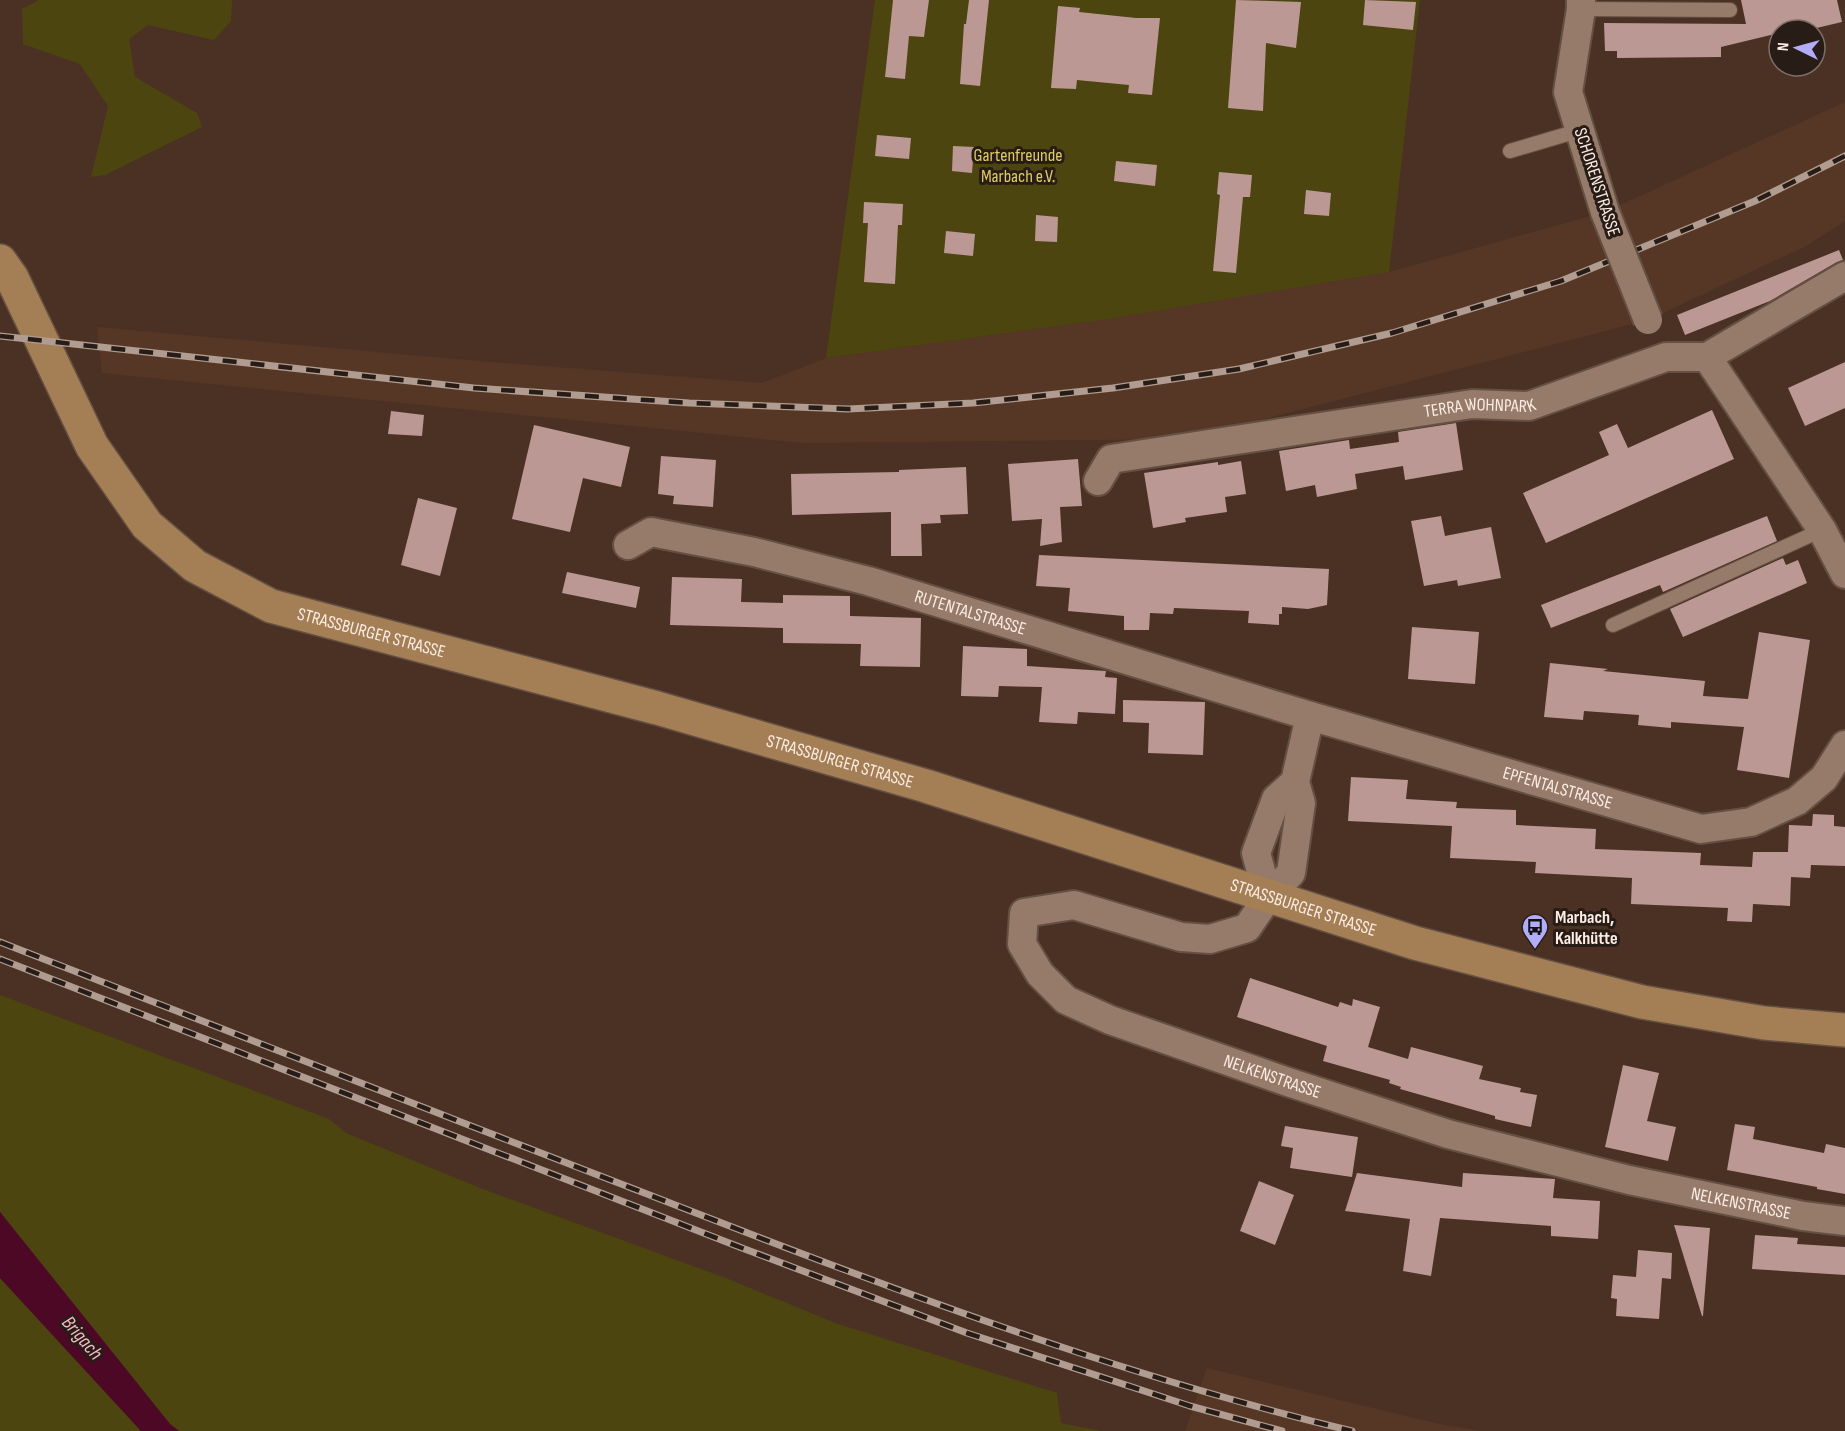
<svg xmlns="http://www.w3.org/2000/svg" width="1845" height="1431" viewBox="0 0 1845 1431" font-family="'Sofia Sans Condensed',sans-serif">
  <rect width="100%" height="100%" fill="#4a3123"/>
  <g fill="#563725">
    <polygon points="1845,102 1845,221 1806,246 1648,320 1187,439 803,443 102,373 97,327 478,361 762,383 826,358 1102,320 1389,272 1605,212"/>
    <polygon points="1207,1368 1444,1425 1482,1431 1185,1431"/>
  </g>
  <g fill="#4d4510">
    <polygon points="39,0 232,0 231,21 214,40 148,25 129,39 135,77 197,113 202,127 105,175 91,177 108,106 80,64 23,44 22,9"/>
    <polygon points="875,0 1420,0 1389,272 1102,320 826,358"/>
    <polygon points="0,995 329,1119 346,1133 480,1188 731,1280 835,1323 1057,1393 1061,1423 1101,1431 179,1431 170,1424 0,1212"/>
    <polygon points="0,1278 141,1431 0,1431"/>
  </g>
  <polygon fill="#4d0826" points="0,1212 170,1424 179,1431 141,1431 0,1278"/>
  <g fill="#bb9894">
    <polygon points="893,0 929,0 924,37 909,36 905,79 885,77"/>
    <polygon points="969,0 989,0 980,86 960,84 964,24 966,24"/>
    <polygon points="1236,0 1301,2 1296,48 1266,43 1263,111 1228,108"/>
    <polygon points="1365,0 1416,2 1413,30 1363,25"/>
    <polygon points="1741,0 1837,0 1842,22 1808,30 1779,30 1779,33 1721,47 1721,57 1617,58 1617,51 1605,51 1604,23 1746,24"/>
    <polygon points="1058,6 1080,8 1079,12 1136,18 1160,18 1152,95 1128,93 1129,85 1077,80 1076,89 1051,88"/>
    <polygon points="877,135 911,138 909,159 875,156"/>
    <polygon points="953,146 974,147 972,173 952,171"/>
    <polygon points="1116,161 1157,165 1155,186 1114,181"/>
    <polygon points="1219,172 1252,175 1250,197 1243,197 1236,273 1213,271 1220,195 1217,194"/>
    <polygon points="1306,190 1331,193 1329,216 1304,214"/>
    <polygon points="864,202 903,204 902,225 898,225 895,284 864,282 868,223 863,223"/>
    <polygon points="1036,215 1058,217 1057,242 1035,241"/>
    <polygon points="946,231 975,234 973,256 944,253"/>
    <polygon points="1839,250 1843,260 1837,262 1770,301 1685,335 1677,315"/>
    <polygon points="1845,362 1845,408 1805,426 1788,388"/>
    <polygon points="1712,410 1734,459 1546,543 1523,493 1609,455 1599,432 1617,424 1628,448"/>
    <polygon points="391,411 424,415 422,436 388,434"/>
    <polygon points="1456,423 1463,470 1405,480 1403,466 1355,474 1357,489 1317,497 1315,485 1286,491 1279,451 1349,440 1350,449 1399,442 1398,432"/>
    <polygon points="534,425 630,447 621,487 583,478 570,532 512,519"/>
    <polygon points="661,456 716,460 713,507 673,504 674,496 658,494"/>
    <polygon points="1078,459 1082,506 1060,507 1062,542 1040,546 1042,519 1012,521 1008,464"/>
    <polygon points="1241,461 1246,494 1225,497 1227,512 1185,518 1186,522 1153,528 1144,473 1218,462 1218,465"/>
    <polygon points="966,467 968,514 940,515 941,523 921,524 922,556 891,556 891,512 792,515 791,474 899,472 899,470"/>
    <polygon points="418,498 457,508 440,576 401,565"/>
    <polygon points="1441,516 1445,536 1491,527 1501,578 1458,586 1457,580 1424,586 1411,521"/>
    <polygon points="1767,516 1777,541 1663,592 1660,585 1551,628 1541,605"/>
    <polygon points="1039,555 1329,569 1327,605 1308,609 1282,607 1282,614 1279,614 1279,625 1248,623 1249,611 1174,608 1173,614 1150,613 1149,630 1124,630 1124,616 1068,611 1070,588 1036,586"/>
    <polygon points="1783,558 1786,565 1798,560 1807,583 1683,637 1670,609"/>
    <polygon points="567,572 640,587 636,608 562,593"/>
    <polygon points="672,577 742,579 741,602 783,603 783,595 850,596 850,616 921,618 920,667 860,666 861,644 783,643 783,628 670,625"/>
    <polygon points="1412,627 1479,632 1475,684 1408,679"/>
    <polygon points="1759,632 1810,640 1789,778 1737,770 1744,727 1671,722 1671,728 1638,725 1639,715 1584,711 1583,720 1544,717 1550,663 1608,669 1603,671 1705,681 1703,696 1748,699"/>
    <polygon points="963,646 1027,649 1027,666 1106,671 1105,677 1117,678 1115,714 1078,712 1077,724 1039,722 1042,687 999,686 998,697 961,696"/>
    <polygon points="1123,700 1205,702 1203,755 1148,753 1149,723 1123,722"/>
    <polygon points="1351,777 1408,780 1406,799 1457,802 1456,808 1516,810 1516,825 1596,829 1595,849 1701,853 1700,865 1752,867 1753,852 1788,852 1789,825 1812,826 1813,814 1834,815 1834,826 1845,827 1845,866 1811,865 1810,878 1791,877 1790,906 1753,904 1752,922 1727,921 1728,908 1631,904 1632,878 1535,873 1536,862 1450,858 1452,826 1348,821"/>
    <polygon points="1250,978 1338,1007 1340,1002 1352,1006 1353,999 1380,1007 1368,1047 1408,1059 1411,1047 1483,1066 1479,1079 1521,1088 1520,1092 1537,1095 1531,1127 1495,1119 1495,1116 1400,1089 1401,1087 1389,1083 1390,1080 1323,1061 1327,1046 1237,1017"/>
    <polygon points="1623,1065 1659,1073 1647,1121 1676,1127 1668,1161 1605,1147"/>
    <polygon points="1735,1124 1755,1127 1753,1139 1824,1153 1826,1144 1845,1148 1845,1194 1817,1189 1817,1187 1727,1170"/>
    <polygon points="1285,1126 1358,1137 1352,1177 1290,1168 1293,1148 1281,1146"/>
    <polygon points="1357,1173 1462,1187 1463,1173 1555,1179 1553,1198 1600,1201 1598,1239 1551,1236 1551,1226 1440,1218 1431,1276 1403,1271 1410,1219 1345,1211"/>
    <polygon points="1259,1181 1294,1195 1275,1245 1240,1231"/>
    <polygon points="1674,1225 1710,1228 1703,1316 1702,1316"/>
    <polygon points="1755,1235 1798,1238 1797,1244 1845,1247 1845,1275 1752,1269"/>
    <polygon points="1638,1250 1672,1253 1671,1279 1662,1278 1659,1319 1616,1316 1617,1299 1611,1298 1613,1275 1636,1277"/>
  </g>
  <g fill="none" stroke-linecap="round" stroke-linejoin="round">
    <g stroke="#645043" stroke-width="16">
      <g id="service">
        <polyline points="1581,9 1730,10"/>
        <polyline points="1510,151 1581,130"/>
        <polyline points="1613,625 1822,530"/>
      </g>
    </g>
    <g stroke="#645043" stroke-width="32">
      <g id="minor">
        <polyline points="1581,0 1581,9 1568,92 1605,212"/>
        <polyline points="1707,357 1822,530 1845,574"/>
        <path id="s1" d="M 1098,481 L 1111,459 L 1472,404 L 1529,406 L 1666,357 L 1707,357 L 1845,276"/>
        <path id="s2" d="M 628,545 L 651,532 L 754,552 L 868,581 L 1310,716 L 1701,829 L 1751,822 L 1797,801 L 1824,778 L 1845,745"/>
        <path id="s3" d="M 1310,716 L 1295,782 L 1301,803 L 1291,873 L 1268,897 L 1247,928 L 1210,939 L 1181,937 L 1074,905 L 1024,913 L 1022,944 L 1040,974 L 1066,1000 L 1110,1020 L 1288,1082 L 1448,1134 L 1629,1180 L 1803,1216 L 1845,1221"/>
        <polyline points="1268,897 1256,853 1276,799 1295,782"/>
      </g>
    </g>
    <g stroke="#645043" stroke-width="36">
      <g id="secondary">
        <path id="s4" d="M 0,261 L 12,278 L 92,446 L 147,525 L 195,566 L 271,606 L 657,708 L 926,786 L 1415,943 L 1642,1002 L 1764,1023 L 1845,1030"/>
      </g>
    </g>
    <use href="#service" stroke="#967a6a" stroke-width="14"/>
    <use href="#minor" stroke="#967a6a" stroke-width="28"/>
    <use href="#secondary" stroke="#a47f55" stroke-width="33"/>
    <g stroke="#b09c91" stroke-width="7">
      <g id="rail">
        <polyline points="0,336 474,388 689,403 848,409 973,403 1113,388 1239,369 1392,333 1561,281 1755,201 1845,156"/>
        <path d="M 0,942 C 216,1026 431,1111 647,1194 C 878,1284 1110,1373 1352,1431"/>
        <polyline points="0,959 742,1248 967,1333 1190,1406 1282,1431"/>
      </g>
    </g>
    <use href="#rail" stroke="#281c16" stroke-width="4.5" stroke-dasharray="14" stroke-linecap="butt"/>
    <g stroke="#645043" stroke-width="32" stroke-linecap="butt">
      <polyline id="minor-bridge" points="1605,212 1648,320"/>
    </g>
    <use href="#minor-bridge" stroke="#967a6a" stroke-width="28"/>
  </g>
  <defs>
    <g id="bus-pin" transform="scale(1.35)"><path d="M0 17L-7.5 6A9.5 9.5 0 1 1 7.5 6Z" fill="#b2adf9" stroke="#281c16"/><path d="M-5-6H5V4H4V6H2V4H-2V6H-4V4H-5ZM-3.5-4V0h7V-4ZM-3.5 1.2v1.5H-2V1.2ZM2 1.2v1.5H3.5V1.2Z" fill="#111"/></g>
  </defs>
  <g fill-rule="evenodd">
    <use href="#bus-pin" x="1535" y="927"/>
  </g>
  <g text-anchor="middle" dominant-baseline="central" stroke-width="6" stroke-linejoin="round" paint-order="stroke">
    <g font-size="18" fill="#dfcd60" stroke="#281c16">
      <text x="1018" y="155">Gartenfreunde<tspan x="1018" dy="21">Marbach e.V.</tspan></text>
    </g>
    <g font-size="18" fill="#fcece3" stroke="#281c16">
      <text transform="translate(1597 182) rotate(72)">SCHORENSTRASSE</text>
      <text stroke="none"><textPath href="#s1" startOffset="398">TERRA WOHNPARK</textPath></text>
      <text stroke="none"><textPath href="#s2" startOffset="356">RUTENTALSTRASSE</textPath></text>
      <text stroke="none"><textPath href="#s4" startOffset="556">STRASSBURGER STRASSE</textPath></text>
      <text stroke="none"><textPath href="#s4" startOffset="1042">STRASSBURGER STRASSE</textPath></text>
      <text stroke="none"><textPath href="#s2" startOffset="969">EPFENTALSTRASSE</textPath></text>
      <text stroke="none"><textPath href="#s4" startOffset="1528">STRASSBURGER STRASSE</textPath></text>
      <text stroke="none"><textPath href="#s3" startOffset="784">NELKENSTRASSE</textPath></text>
      <text stroke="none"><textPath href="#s3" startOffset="1270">NELKENSTRASSE</textPath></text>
    </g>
    <g font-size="18" font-weight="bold" fill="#fcece3" stroke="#281c16" text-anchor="start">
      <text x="1555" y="917">Marbach,<tspan x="1555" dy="21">Kalkhütte</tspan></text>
    </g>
    <g font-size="20" font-style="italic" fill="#fab8ca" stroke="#281c16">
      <text transform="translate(82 1338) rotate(49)">Brigach</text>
    </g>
  </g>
  <g transform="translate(1797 48) rotate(275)"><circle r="28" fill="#281c16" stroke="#7d6f68" stroke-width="1.5"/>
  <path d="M0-4.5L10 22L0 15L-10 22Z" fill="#b2adf9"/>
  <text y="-9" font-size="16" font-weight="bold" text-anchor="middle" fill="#fcece3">N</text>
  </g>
</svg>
